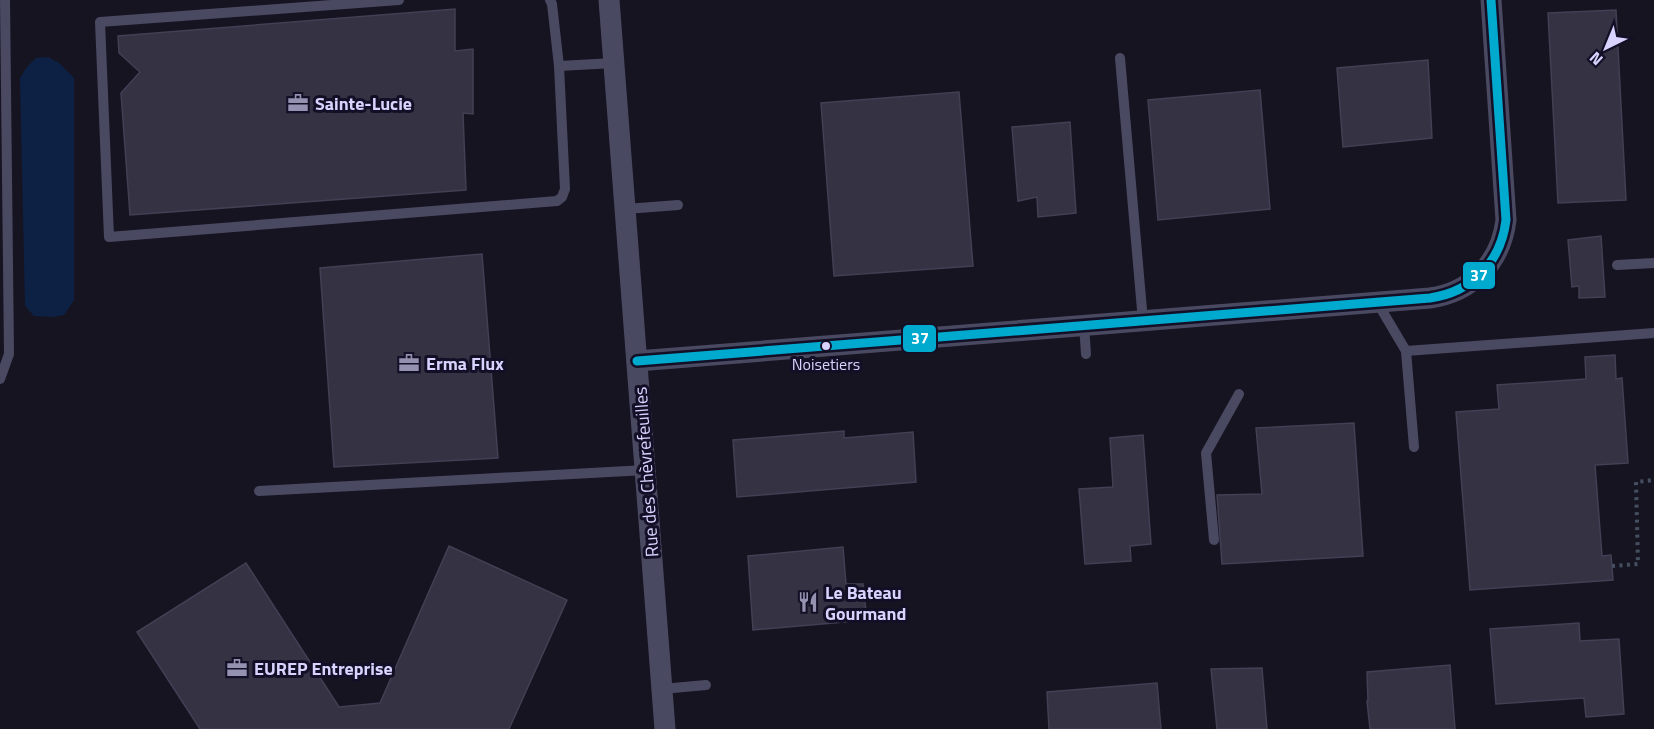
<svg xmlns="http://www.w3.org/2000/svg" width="1654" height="729" viewBox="0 0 1654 729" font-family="'Titillium Web',sans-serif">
  <rect width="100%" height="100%" fill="#161421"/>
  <polygon fill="#0d2144" points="48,57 59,63 74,78 74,300 64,315 52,317 34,316 25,306 20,78 27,67 36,58"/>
  <g fill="#343243" stroke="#433f54" stroke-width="1.5">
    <polygon points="455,9 455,51 473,49 473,114 463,113 466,190 130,215 121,93 140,72 119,53 118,36"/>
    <polygon points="1616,10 1626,200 1558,203 1548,13"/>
    <polygon points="1428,60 1432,138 1343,147 1337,68"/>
    <polygon points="1260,90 1270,209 1158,220 1148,100"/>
    <polygon points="959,92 973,266 834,276 821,103"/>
    <polygon points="1070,122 1076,213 1038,217 1037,197 1018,201 1012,127"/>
    <polygon points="1601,236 1605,297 1579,298 1579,286 1572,287 1568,240"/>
    <polygon points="482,254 498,458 334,467 320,268"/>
    <polygon points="1615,355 1616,379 1622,378 1628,463 1595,465 1602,556 1611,555 1613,580 1470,590 1456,412 1499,409 1497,385 1586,379 1585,357"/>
    <polygon points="1354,423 1363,556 1222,564 1217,495 1262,494 1256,428"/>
    <polygon points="844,431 844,438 913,432 916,482 737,497 733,440"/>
    <polygon points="1143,435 1151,544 1130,546 1131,561 1085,564 1079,489 1113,487 1110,438"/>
    <polygon points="449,546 567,600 509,729 200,729 137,632 246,563 339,707 380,703"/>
    <polygon points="843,547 846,584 863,584 867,620 753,630 748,556"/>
    <polygon points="1579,623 1580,641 1619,639 1624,714 1586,717 1584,698 1496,704 1490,629"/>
    <polygon points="1450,665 1455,729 1370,729 1367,701 1368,701 1367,672"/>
    <polygon points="1262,668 1267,729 1217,729 1211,669"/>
    <polygon points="1157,683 1161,729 1049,729 1047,692"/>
  </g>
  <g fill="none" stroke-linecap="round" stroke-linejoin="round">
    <polyline stroke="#44505f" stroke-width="4" stroke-dasharray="3 4.5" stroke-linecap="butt" points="1612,566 1638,564 1636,482 1654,480"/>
    <g stroke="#4a4962" stroke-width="10">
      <polyline points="399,0 100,22 109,237 557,201 562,197 565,189 559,66 552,4 550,0"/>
      <polyline points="1120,58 1143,321"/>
      <polyline points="559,66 614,63"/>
      <polyline points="626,209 678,205"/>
      <polyline points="1617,265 1654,263"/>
      <polyline points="1377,302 1406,351 1654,333"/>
      <polyline points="1084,325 1086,354"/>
      <polyline points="1406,351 1414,447"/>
      <polyline points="0,379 9,354 5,0"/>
      <polyline points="259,491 646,470"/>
      <polyline points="1214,540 1206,453 1239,394"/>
      <polyline points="662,689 706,685"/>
    </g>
    <g stroke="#4a4962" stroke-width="21">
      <polyline points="609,0 665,729"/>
      <path d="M 637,361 L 1430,298 C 1472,292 1501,262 1506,220 L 1491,0"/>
    </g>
    <g stroke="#130f26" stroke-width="14">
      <path id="bus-1" d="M 637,361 L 1430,298 C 1472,292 1501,262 1506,220 L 1491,0"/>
    </g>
    <use href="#bus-1" stroke="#00a9ce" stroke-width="9"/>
  </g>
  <defs>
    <g id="office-bare" transform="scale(1.62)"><path d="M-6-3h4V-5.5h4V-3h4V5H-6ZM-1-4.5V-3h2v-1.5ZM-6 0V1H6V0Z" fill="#9591b1" stroke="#130f26" stroke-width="2.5" paint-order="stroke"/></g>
    <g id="restaurant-bare" transform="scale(1.62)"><path d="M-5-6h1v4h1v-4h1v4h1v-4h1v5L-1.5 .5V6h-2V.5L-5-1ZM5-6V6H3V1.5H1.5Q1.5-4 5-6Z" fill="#9591b1" stroke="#130f26" stroke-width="2.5" paint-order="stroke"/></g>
  </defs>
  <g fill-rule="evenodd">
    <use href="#office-bare" x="298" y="103"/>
    <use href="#office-bare" x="409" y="363"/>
    <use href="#restaurant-bare" x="808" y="602"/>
    <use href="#office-bare" x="237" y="668"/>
  </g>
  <circle fill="#d9d4ff" stroke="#130f26" stroke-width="2" cx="826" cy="346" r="5"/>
  <g text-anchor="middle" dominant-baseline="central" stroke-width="6" stroke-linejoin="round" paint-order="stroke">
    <g font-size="16" fill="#d9d4ff" stroke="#130f26">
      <text x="826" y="364">Noisetiers</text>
    </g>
    <g font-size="18" font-weight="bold" fill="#d9d4ff" stroke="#130f26" text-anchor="start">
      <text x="315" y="103">Sainte-Lucie</text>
      <text x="426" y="363">Erma Flux</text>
      <text x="825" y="592">Le Bateau<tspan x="825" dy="21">Gourmand</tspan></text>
      <text x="254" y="668">EUREP Entreprise</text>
    </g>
    <g font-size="18" fill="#d9d4ff" stroke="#130f26">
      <text transform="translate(646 472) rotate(-94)">Rue des Chèvrefeuilles</text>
    </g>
  </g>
  <g stroke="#130f26" stroke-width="2">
    <rect x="1462" y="261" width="34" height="29" rx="6" fill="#00a9ce"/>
    <rect x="902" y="324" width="35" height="29" rx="6" fill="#00a9ce"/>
  </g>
  <g font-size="16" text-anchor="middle" font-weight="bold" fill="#fff">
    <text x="1479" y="281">37</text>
    <text x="920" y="344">37</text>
  </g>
  <g transform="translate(1606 48) rotate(223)" stroke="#130f26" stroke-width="4.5" paint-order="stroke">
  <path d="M0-4.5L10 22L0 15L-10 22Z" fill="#d9d4ff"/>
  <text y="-9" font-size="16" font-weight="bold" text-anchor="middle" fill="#d9d4ff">N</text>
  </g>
</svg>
